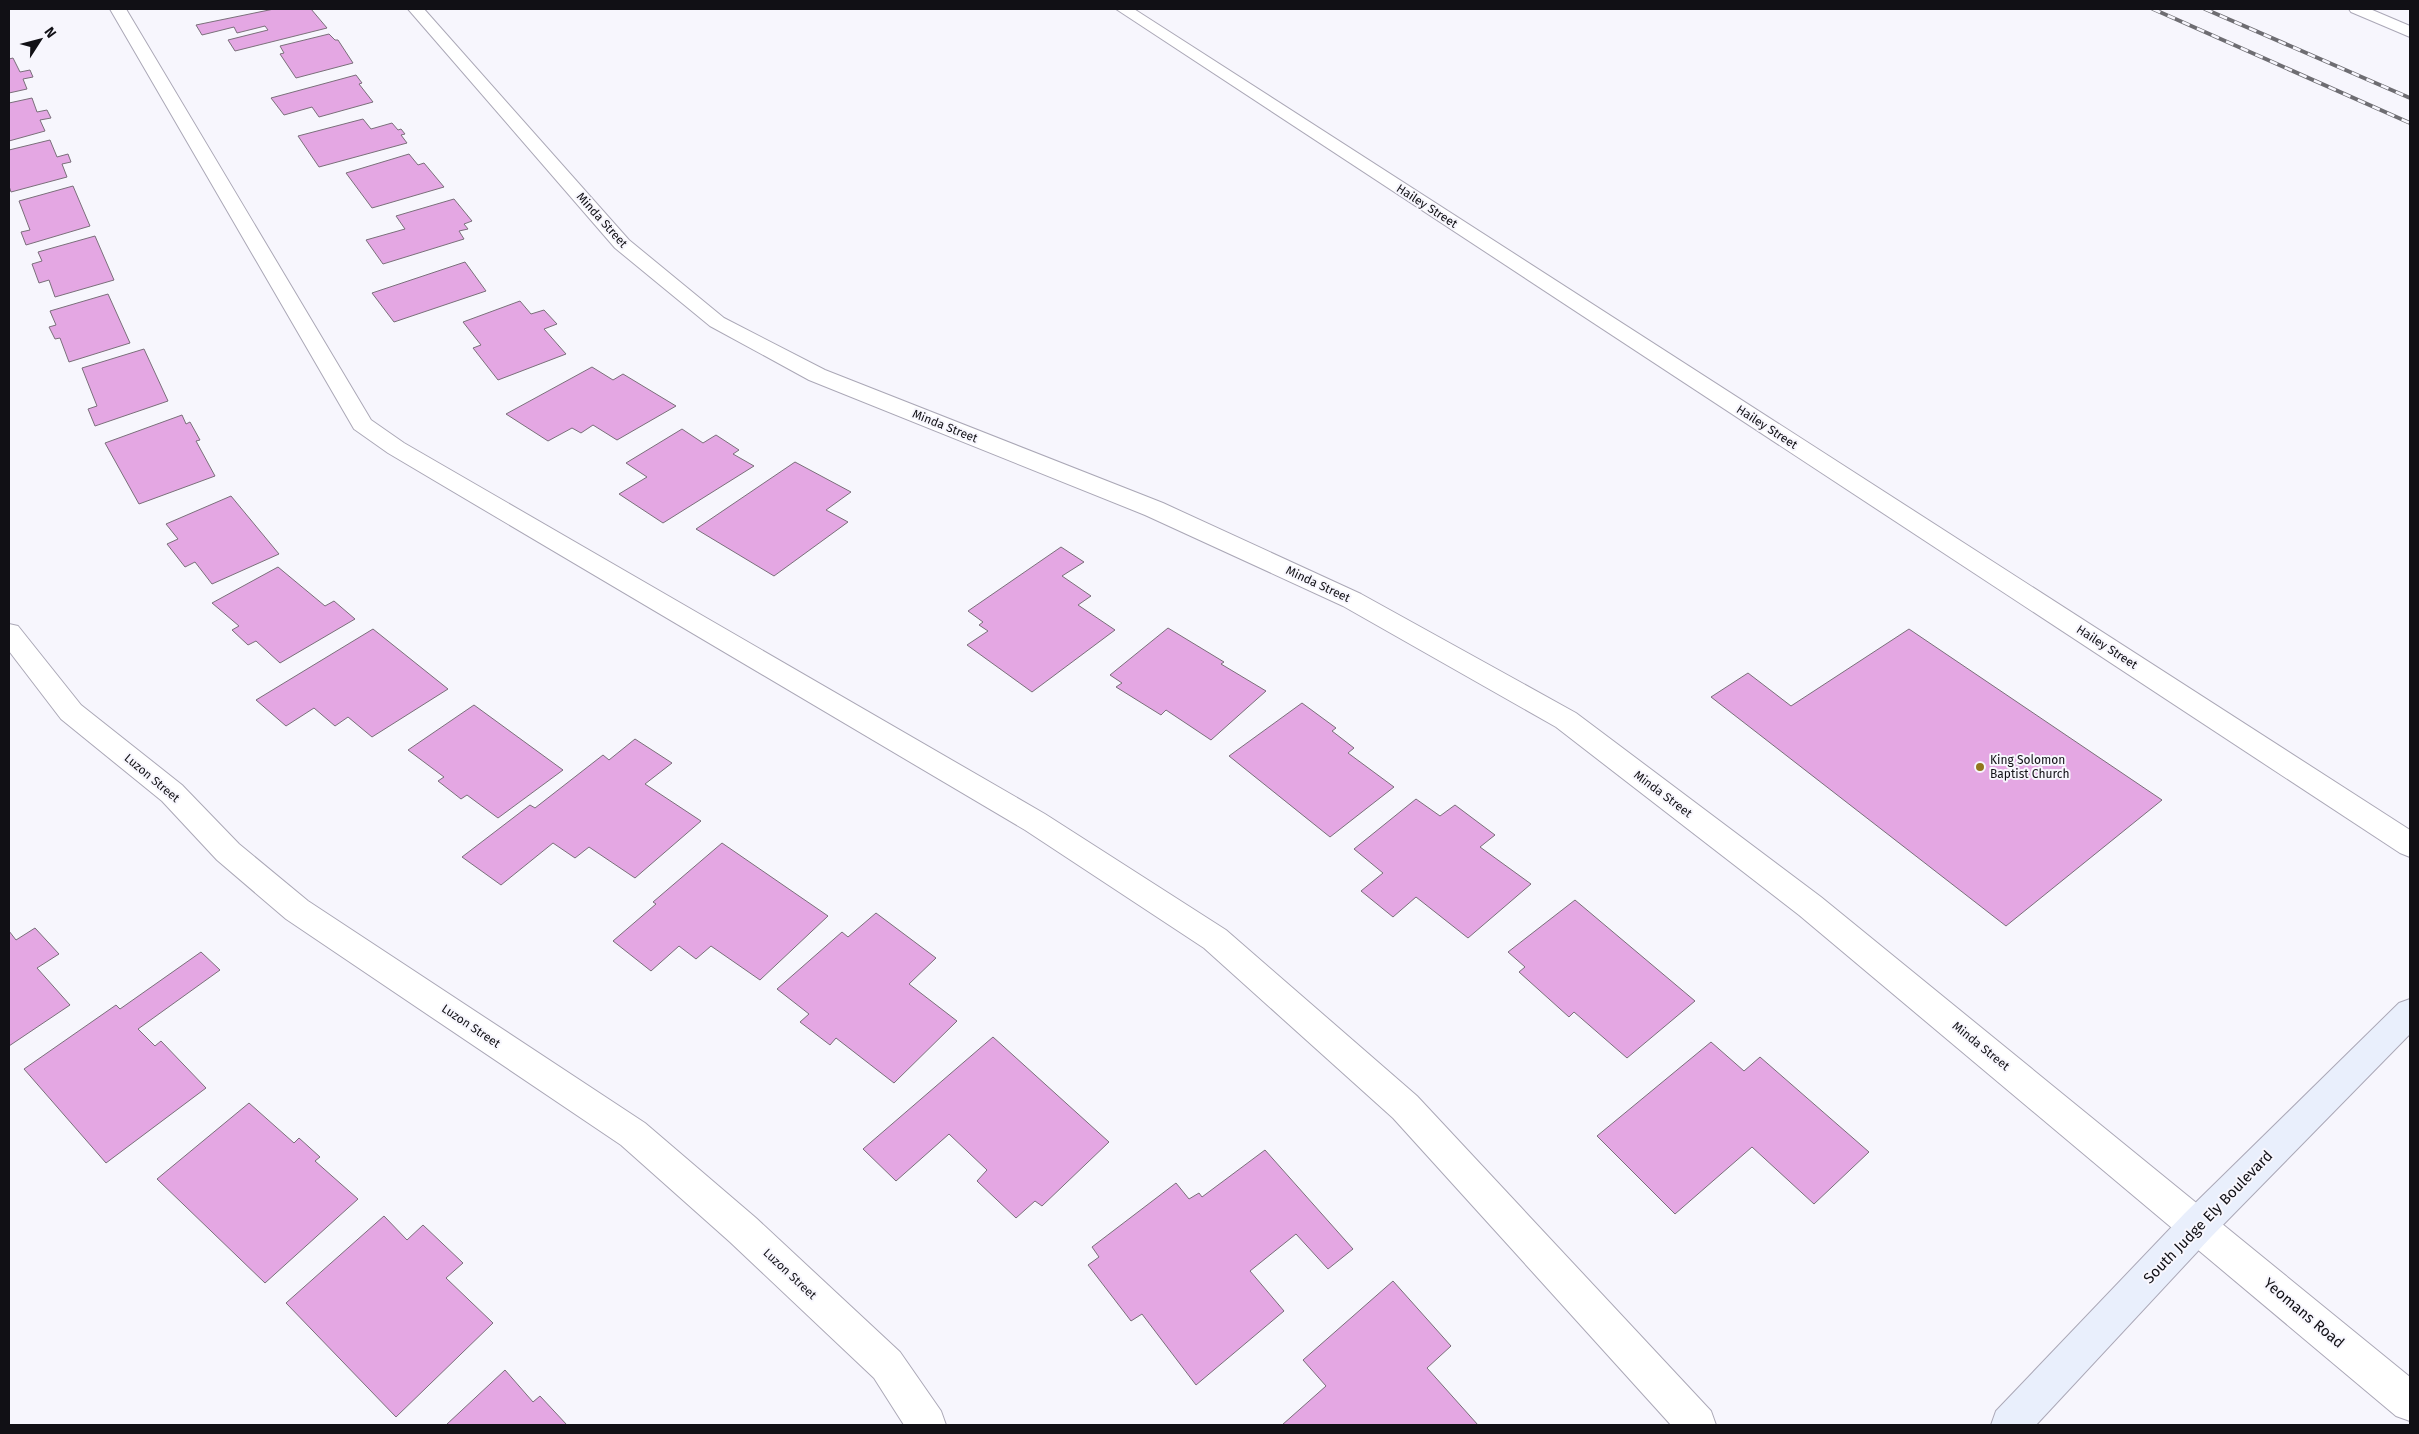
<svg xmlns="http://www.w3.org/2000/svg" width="2419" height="1434" viewBox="0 0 2419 1434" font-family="'Fira Sans',sans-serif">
  <rect width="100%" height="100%" fill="#f7f6fd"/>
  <g fill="#e4a7e3" stroke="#7a6f7a">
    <polygon points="274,9 311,9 327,28 235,51 228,40 268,30 265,26 237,33 234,27 202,35 196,25"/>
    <polygon points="329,34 335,40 338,40 353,63 296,78 280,54 284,53 280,46"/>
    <polygon points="13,58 20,72 30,70 33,77 23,79 27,89 9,93 9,59"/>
    <polygon points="356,75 362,83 359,84 373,102 319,117 312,107 284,115 271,98"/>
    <polygon points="32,98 37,112 47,110 51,118 40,120 45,131 9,141 9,103"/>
    <polygon points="363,119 371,129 392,123 398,130 401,129 405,134 401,135 407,143 319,167 298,136"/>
    <polygon points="50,140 57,157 68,154 71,162 62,164 67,177 11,192 9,186 9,150"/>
    <polygon points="409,154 418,165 424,163 444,187 372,208 346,173"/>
    <polygon points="73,186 90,226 26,245 21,232 30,230 19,201"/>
    <polygon points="454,199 472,221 464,224 468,229 459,231 464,239 383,264 366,240 405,229 396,216"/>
    <polygon points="95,236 114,280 55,297 49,280 39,283 32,264 42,261 38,252"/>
    <polygon points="465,262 486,291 394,322 372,293"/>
    <polygon points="108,294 130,343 69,362 60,338 55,339 49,327 56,325 50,311"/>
    <polygon points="520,301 531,314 544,310 557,324 544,329 566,354 498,380 473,348 481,345 463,322"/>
    <polygon points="144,349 168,401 95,426 88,409 97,406 82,368"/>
    <polygon points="592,367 613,380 623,374 676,406 617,440 593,425 581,433 572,428 548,441 506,414"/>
    <polygon points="182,415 186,424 190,422 200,440 196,441 215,476 139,504 105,443"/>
    <polygon points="682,429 703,443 716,435 739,450 733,454 754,466 663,523 619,494 647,477 626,463"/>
    <polygon points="795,462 851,492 826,510 848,522 774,576 696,529"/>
    <polygon points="231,496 279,554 212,584 195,562 185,567 167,544 178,539 166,524"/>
    <polygon points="1061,547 1084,562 1062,576 1091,596 1078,605 1115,630 1032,692 967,645 988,631 979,625 983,622 968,611"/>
    <polygon points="278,567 325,606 334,601 355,619 280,663 256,641 248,645 232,630 239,626 212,603"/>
    <polygon points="1168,628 1224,662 1221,664 1266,691 1211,740 1166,710 1161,715 1116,687 1122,683 1110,675"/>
    <polygon points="373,629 448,689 372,737 348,717 335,726 314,708 286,726 256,700"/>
    <polygon points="1909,629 2162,800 2006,926 1711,697 1748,673 1791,706"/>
    <polygon points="1302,703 1336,728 1332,731 1354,748 1348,753 1394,787 1330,837 1229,756"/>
    <polygon points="474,705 563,770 498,818 467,795 461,799 438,781 444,777 408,750"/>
    <polygon points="635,739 672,763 645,784 701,821 635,878 589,847 575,858 553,843 501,885 462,857 530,805 535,808 603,755 609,760"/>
    <polygon points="1416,799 1440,816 1455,805 1495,835 1480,847 1531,884 1468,938 1416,897 1393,917 1361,891 1383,873 1354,849"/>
    <polygon points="722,843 828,916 760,980 711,946 696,959 679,946 651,971 613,941 656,904 653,902"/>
    <polygon points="1575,900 1695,1001 1627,1058 1574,1012 1569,1017 1519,972 1525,967 1508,952"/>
    <polygon points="876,913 936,958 909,984 957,1021 894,1083 836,1038 830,1045 800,1022 809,1014 777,989 842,932 848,937"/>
    <polygon points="35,928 59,954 37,968 70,1005 9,1046 9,931 16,940"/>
    <polygon points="201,952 220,970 138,1029 155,1046 161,1041 206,1088 106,1163 24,1069 116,1005 120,1009"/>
    <polygon points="993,1037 1109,1142 1042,1206 1035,1201 1016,1218 977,1181 987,1170 949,1134 896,1181 863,1149"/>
    <polygon points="1711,1042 1744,1071 1760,1057 1869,1152 1814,1204 1752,1147 1675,1214 1597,1136"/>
    <polygon points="249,1103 294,1143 299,1138 320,1157 315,1161 358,1199 265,1283 157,1179"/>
    <polygon points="1265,1150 1353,1249 1328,1269 1296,1234 1250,1271 1284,1311 1196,1385 1142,1314 1131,1321 1088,1265 1099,1257 1092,1247 1176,1183 1189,1199 1199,1193 1202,1197"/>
    <polygon points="384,1216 407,1240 423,1225 463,1263 446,1278 493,1323 396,1417 286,1303"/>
    <polygon points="1393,1281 1451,1346 1427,1368 1478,1425 1282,1425 1326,1386 1303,1360"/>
    <polygon points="505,1370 533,1402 540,1396 567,1425 446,1425"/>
  </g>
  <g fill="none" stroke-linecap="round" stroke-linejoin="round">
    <g stroke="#aba8b7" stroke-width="2">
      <polygon id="lane" points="110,9 126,9 371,420 404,443 1045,814 1226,930 1417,1096 1711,1411 1716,1425 1671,1425 1393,1118 1204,948 1025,830 388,453 354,429"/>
    </g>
    <g stroke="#aba8b7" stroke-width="2">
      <g id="street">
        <polygon points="408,9 424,9 629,240 724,318 825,370 1163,503 1361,594 1576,713 1821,897 2410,1377 2410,1421 2396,1416 1799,915 1556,727 1343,606 1145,515 809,380 710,326 615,248"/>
        <polygon points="1116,9 1134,9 2410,830 2410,857 2400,853"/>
        <polygon points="2349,9 2370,9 2410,26 2410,37 2351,12"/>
        <polygon points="9,624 18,626 81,705 182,785 239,844 308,901 645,1123 756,1218 900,1352 941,1411 946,1425 904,1425 874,1378 730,1242 621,1145 286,919 217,860 162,801 61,719 9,651"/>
      </g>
    </g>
    <g stroke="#aba8b7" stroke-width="2">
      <polygon id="secondary" points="2410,999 2410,1034 2211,1237 2036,1425 1991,1425 1996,1411 2185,1213 2399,1003"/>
    </g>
    <use href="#lane" fill="#fff" fill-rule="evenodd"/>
    <use href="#street" fill="#fff" fill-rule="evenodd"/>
    <use href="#secondary" fill="#e9effc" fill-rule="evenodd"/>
    <g stroke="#6e6d72" stroke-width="4">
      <g id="rail">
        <polyline points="2153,9 2410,123"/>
        <polyline points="2205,9 2410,98"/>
      </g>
    </g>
    <use href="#rail" stroke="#f7f6fd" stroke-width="2.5" stroke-dasharray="8" stroke-linecap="butt"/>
  </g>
  <circle fill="#92771d" stroke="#f7f6fd" stroke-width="2" cx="1980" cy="767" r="5"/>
  <g text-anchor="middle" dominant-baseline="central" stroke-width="4" stroke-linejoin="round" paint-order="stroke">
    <g font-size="12" fill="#111015" stroke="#f7f6fd">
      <text transform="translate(1427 206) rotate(33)">Hailey Street</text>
      <text transform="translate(602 220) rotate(48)">Minda Street</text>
      <text transform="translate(945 426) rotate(22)">Minda Street</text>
      <text transform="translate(1767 427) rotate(33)">Hailey Street</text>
      <text transform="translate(1318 584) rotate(25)">Minda Street</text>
      <text transform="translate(2107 647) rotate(33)">Hailey Street</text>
      <text transform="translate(152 778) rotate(40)">Luzon Street</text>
      <text transform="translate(1663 794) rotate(37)">Minda Street</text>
      <text transform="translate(471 1026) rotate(34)">Luzon Street</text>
      <text transform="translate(1981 1046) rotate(39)">Minda Street</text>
      <text transform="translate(790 1274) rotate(43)">Luzon Street</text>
    </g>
    <g font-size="12" fill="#111015" stroke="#f7f6fd" text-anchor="start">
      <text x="1990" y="760">King Solomon<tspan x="1990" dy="14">Baptist Church</tspan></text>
    </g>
    <g font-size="15" fill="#111015" stroke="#f7f6fd">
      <text transform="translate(2208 1217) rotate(-46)">South Judge Ely Boulevard</text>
      <text transform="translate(2304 1313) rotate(40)">Yeomans Road</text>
    </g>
  </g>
  <rect width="2419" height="1434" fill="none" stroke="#111015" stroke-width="20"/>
  <g transform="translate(40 40) rotate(54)" stroke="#f7f6fd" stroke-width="4" paint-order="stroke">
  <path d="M0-4L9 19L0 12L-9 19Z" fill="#111015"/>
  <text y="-8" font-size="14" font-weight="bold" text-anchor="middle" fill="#111015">N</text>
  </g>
</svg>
